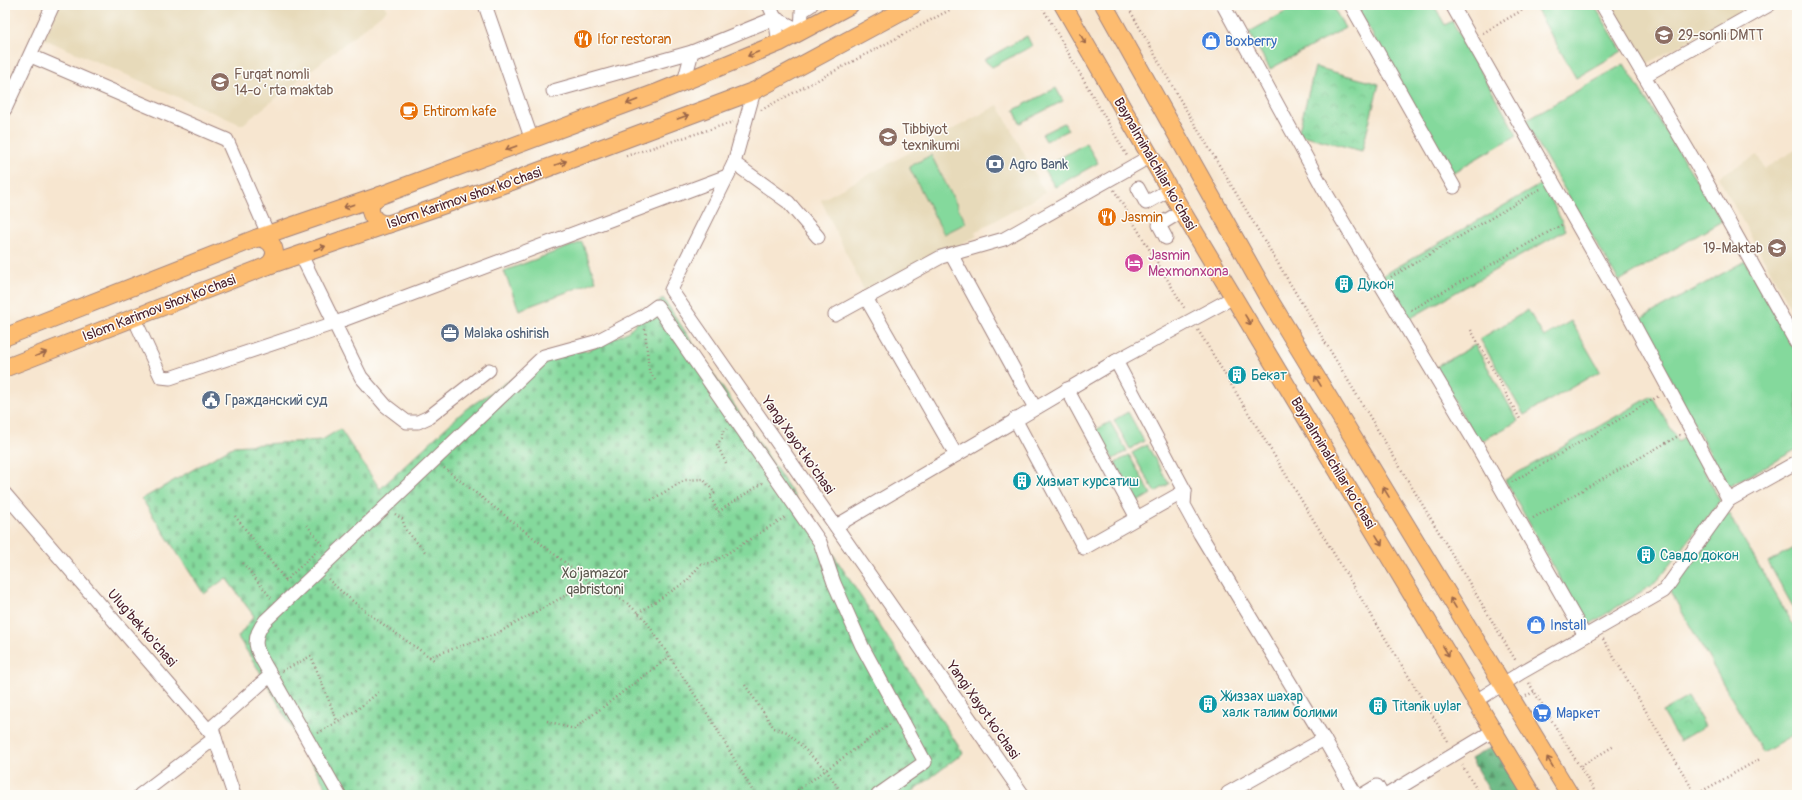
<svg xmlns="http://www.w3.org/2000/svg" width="1802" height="800" viewBox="0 0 1802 800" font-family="Pangolin,sans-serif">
  <defs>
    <pattern id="forest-firs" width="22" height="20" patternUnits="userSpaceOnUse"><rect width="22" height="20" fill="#6bb984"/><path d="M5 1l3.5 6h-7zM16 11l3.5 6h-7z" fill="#5a966c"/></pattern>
    <pattern id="cemetery-stones" width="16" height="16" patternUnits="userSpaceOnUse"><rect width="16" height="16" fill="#84d99c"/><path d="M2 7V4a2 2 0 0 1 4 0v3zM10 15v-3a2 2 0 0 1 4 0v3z" fill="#74ba87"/></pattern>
    <pattern id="park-crowns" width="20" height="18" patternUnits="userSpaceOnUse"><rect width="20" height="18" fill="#84d99c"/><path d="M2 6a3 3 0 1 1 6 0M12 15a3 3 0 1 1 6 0" fill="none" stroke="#74ba87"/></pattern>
  </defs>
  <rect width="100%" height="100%" fill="#fdfcf7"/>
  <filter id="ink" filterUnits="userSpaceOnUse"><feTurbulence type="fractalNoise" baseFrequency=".025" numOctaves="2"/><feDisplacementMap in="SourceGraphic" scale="8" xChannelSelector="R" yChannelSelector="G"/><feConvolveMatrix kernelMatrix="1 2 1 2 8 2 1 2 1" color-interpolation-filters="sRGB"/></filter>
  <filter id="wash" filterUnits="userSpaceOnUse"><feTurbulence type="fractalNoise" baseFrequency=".012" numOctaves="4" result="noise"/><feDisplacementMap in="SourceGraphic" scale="16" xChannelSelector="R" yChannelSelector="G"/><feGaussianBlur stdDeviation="0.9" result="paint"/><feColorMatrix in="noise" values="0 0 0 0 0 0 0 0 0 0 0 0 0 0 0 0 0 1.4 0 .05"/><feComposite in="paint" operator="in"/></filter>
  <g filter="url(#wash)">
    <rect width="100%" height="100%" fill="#f7e6d0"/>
    <g fill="#e7daba">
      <polygon points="60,5 384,5 387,10 242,125 44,39"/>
      <polygon points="1611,5 1752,5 1646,64"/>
      <polygon points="998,105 1045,193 975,232 977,236 865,293 821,200"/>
      <polygon points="1797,149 1797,319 1718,177 1757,155 1765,168"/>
    </g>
    <g fill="#84d99c" stroke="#677c64">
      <polygon points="1298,5 1332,5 1345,28 1270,69 1249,32"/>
      <polygon points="1356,5 1434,5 1445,25 1452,21 1517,135 1450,174"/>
      <polygon points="1534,5 1594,5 1622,51 1576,78"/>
      <polygon points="1027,36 1032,46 992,67 984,60"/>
      <polygon points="1624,64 1722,221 1619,281 1524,121"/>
      <polygon points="1056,88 1063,101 1020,123 1014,110"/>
      <polygon points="1064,123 1068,130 1046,141 1042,134"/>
      <polygon points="1086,143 1098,163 1055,187 1043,168"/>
      <polygon points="931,155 966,223 944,234 909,167"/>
      <polygon points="1543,183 1566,230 1407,320 1380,277"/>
      <polygon points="582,242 596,281 519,310 504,271"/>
      <polygon points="1745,261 1797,352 1797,449 1728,487 1639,320"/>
      <polygon points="1528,310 1544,337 1571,321 1600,371 1524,415 1480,339"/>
      <polygon points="1475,345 1518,421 1478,443 1436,367"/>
      <polygon points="1652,396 1678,441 1686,436 1720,501 1655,583 1587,626 1505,480"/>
      <polygon points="1128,412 1144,441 1130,449 1114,420"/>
      <polygon points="1110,422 1127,451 1113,459 1096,430"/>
      <polygon points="1147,445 1169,484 1155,492 1132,453"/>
      <polygon points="1129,455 1151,494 1137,502 1115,463"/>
      <polygon points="1728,513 1797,631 1797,733 1763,753 1670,591"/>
      <polygon points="1797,546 1797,614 1768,562"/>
    </g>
    <polygon fill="url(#forest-firs)" stroke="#5a6c58" points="1493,746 1522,795 1492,795 1471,759"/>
    <polygon fill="url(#cemetery-stones)" stroke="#677c64" points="663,298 823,539 963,753 908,795 330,795 265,680 238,637 254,616 226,578 204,594 142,499 234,446 322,440 340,429 380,489 466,409 548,355 590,350 627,332"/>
    <g fill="url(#park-crowns)" stroke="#677c64">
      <polygon points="1315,67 1379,84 1362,151 1298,134"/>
      <polygon points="1688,697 1705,726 1679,741 1662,712"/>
    </g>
  </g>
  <g filter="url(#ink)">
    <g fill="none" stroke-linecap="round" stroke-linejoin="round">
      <g stroke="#a0827e" stroke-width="15">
        <g id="minor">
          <polyline points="485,5 532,140"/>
          <polyline points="769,5 775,18 779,43"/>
          <polyline points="1223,5 1323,188 1477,446 1585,636"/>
          <polyline points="1351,5 1454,187"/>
          <polyline points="1452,5 1631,319 1729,500"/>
          <polyline points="1602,5 1698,167 1797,344"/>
          <polyline points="31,56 227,140 268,234"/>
          <polyline points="1644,76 1769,5"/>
          <polyline points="684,82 692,52 775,18 801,31 802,11 811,5"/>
          <polyline points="553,91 692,52"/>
          <polyline points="754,91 734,163 671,290 1023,795"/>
          <polyline points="5,109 53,5"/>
          <polyline points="734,163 788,202 818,237"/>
          <polyline points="1138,188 1146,203 1169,190"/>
          <polyline points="1166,238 1159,225 1182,211"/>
          <polyline points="951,254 1035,408"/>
          <polyline points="301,255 361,377 386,406 407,422 418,422 429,417 489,370"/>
          <polyline points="866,298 956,455"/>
          <polyline points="835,315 941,257 1004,239 1149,157"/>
          <polyline points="134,318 161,377 170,378 335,323 727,176"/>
          <polyline points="1116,361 1185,491 1184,505 1200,534 1324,739 1356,795"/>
          <polyline points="1067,389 1137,518 1185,491"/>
          <polyline points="1015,419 1084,548 1137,518"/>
          <polyline points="5,494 215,738 234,795"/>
          <polyline points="836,526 1116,361 1234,297"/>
          <path d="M 272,677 C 260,655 247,644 265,621 L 544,356 L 595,342 L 642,317 L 657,306 L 820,542 L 834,583 L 862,646 L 925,762 L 878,795"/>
          <polyline points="1476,701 1522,672 1664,591 1729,500 1797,462"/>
          <polyline points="140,795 215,738 212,727 265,680 272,677 339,795"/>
          <polyline points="1229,795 1228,793 1324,739"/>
          <polyline points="1362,795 1377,786 1382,795"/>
          <polyline points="1387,795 1493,731"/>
        </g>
      </g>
      <g stroke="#a0827e" stroke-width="19">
        <g id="major">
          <polyline points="1063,5 1182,211 1532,795"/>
          <polyline points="1104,5 1270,301 1570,795"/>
          <path d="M 379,196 C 363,205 371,225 389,224"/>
          <path d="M 257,238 C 274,238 281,256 267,266"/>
          <polyline points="5,337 257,238 379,196 656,93 779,43 850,5"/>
          <polyline points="5,368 267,266 510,182 754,91 913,5"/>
        </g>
      </g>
      <g stroke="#a0827e" stroke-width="2.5" stroke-dasharray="1 3" stroke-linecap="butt">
        <polyline points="1041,5 1127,156"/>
        <polyline points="1127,5 1179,98 1516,661"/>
        <polyline points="1483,33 1531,5"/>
        <polyline points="761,110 959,5"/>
        <polyline points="626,156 733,122"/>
        <polyline points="1114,190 1185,309"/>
        <polyline points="1391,277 1542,188"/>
        <polyline points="1411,310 1563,224"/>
        <polyline points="645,329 649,370 656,382"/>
        <polyline points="1198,330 1449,743"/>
        <polyline points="1471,330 1521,421"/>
        <polyline points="726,463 717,445 722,438 722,432 727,429"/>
        <polyline points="444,468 590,582 627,603 644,618 714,724 755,795"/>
        <polyline points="1512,482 1659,396"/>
        <polyline points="651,500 685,480 703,479 715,493 710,496 718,512 764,482"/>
        <polyline points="395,514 402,519 406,530 426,553"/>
        <polyline points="235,516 286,581"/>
        <polyline points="1533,518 1680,435"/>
        <polyline points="307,525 323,546"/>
        <polyline points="243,563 271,598"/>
        <path d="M 328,579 C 360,610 397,634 434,660"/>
        <polyline points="285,581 320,548"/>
        <polyline points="638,613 687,581 701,564 712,563 787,516"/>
        <polyline points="1603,639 1696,795"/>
        <polyline points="429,657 496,634 590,582"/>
        <polyline points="282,671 311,656 337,721"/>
        <polyline points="1529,683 1597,795"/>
        <polyline points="745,685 774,728 787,732 826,770 843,795"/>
        <polyline points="1526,696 1535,691"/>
        <polyline points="547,721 574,729 669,657"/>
        <polyline points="318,733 355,711 379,692"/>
        <polyline points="1462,765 1480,795"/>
        <polyline points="1581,766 1614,746"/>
        <polyline points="791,795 890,724"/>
        <polyline points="1631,795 1640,790"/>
        <polyline points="1695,795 1760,759"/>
      </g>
      <use href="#minor" stroke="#fff" stroke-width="13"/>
      <use href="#major" stroke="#fdbc6f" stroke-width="17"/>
    </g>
    <defs><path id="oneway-shaft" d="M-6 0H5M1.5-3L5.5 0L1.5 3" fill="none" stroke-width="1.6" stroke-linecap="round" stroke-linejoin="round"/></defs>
    <g stroke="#9b664a">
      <use href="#oneway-shaft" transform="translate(1083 39) rotate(60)"/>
      <use href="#oneway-shaft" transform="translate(753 54) rotate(158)"/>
      <use href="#oneway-shaft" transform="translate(632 102) rotate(159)"/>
      <use href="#oneway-shaft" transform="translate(683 117) rotate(-20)"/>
      <use href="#oneway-shaft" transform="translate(511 148) rotate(160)"/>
      <use href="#oneway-shaft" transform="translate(561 163) rotate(-20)"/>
      <use href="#oneway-shaft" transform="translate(349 206) rotate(161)"/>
      <use href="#oneway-shaft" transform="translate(320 248) rotate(-19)"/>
      <use href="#oneway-shaft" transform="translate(1248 320) rotate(59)"/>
      <use href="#oneway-shaft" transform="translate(41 354) rotate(-21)"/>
      <use href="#oneway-shaft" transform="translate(1318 381) rotate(-121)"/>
      <use href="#oneway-shaft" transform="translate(1386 492) rotate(-121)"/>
      <use href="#oneway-shaft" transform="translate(1379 540) rotate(59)"/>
      <use href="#oneway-shaft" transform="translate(1453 603) rotate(-121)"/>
      <use href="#oneway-shaft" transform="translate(1446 651) rotate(59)"/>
      <use href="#oneway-shaft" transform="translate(1550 762) rotate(-121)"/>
    </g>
  </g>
  <defs>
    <g id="school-disc" transform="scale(1)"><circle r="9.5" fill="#8d6e63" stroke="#fdfcf7"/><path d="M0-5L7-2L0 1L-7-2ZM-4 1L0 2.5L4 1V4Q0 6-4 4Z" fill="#fff"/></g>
    <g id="restaurant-disc" transform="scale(1)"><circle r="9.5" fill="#e8710a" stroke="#fdfcf7"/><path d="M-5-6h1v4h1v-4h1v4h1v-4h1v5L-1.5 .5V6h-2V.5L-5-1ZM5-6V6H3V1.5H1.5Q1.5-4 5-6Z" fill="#fff"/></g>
    <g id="shop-disc" transform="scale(1)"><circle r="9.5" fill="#3f7fe0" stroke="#fdfcf7"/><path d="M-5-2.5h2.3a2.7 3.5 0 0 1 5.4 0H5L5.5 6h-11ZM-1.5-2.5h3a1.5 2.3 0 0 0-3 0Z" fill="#fff"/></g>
    <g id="cafe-disc" transform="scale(1)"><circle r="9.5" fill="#e8710a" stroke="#fdfcf7"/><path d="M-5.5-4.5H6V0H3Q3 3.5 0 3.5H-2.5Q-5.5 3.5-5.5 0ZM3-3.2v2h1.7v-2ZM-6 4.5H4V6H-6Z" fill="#fff"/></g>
    <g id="university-disc" transform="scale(1)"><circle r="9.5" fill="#8d6e63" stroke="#fdfcf7"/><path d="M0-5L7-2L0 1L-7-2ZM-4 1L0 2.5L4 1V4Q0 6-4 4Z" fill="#fff"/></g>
    <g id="bank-disc" transform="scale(1)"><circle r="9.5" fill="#5c6f8a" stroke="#fdfcf7"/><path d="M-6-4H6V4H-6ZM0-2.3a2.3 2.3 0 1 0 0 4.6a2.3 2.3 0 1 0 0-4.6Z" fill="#fff"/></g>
    <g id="hotel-disc" transform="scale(1)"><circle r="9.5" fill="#d1479c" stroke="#fdfcf7"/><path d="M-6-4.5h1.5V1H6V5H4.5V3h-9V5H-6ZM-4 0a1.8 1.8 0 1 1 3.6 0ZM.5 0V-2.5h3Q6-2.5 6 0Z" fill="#fff"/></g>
    <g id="building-disc" transform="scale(1)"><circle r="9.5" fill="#0f9aa8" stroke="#fdfcf7"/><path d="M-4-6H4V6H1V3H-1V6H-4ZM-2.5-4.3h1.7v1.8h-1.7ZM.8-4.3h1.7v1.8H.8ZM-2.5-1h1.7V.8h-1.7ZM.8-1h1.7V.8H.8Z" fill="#fff"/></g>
    <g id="office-disc" transform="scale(1)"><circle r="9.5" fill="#5c6f8a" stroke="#fdfcf7"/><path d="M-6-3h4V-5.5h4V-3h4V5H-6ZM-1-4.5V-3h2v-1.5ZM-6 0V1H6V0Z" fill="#fff"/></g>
    <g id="civic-disc" transform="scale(1)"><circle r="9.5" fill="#5c6f8a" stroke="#fdfcf7"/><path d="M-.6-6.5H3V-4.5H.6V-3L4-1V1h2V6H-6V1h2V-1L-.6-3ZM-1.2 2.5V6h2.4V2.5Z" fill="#fff"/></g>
    <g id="supermarket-disc" transform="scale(1)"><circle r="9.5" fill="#3f7fe0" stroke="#fdfcf7"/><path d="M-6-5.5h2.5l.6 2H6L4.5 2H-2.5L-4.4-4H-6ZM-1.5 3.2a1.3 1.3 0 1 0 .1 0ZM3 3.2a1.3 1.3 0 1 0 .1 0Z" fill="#fff"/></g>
  </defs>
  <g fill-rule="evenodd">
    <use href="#school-disc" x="1664" y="35"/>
    <use href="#restaurant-disc" x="583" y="39"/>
    <use href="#shop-disc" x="1211" y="41"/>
    <use href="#school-disc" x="220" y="82"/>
    <use href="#cafe-disc" x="409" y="111"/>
    <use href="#university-disc" x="888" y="137"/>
    <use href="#bank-disc" x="995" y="164"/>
    <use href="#restaurant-disc" x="1107" y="217"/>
    <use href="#school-disc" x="1777" y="248"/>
    <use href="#hotel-disc" x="1134" y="263"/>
    <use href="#building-disc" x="1344" y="284"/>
    <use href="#office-disc" x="450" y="333"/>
    <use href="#building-disc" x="1237" y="375"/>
    <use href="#civic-disc" x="211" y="400"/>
    <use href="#building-disc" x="1022" y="481"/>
    <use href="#building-disc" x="1646" y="555"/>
    <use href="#shop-disc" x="1536" y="625"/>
    <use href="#building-disc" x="1208" y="704"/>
    <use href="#building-disc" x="1378" y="706"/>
    <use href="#supermarket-disc" x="1542" y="713"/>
  </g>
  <g text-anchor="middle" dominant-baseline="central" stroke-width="3" stroke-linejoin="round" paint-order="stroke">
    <g font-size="14" fill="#785e54" stroke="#fdfcf7" text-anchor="start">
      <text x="1678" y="35">29-sonli DMTT</text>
      <text x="234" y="74">Furqat nomli<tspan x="234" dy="16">14-oʻrta maktab</tspan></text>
      <text x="902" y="129">Tibbiyot<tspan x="902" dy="16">texnikumi</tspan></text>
      <text x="1763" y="248" text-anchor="end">19-Maktab</text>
    </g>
    <g font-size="14" fill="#c56008" stroke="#fdfcf7" text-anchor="start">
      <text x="597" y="39">Ifor restoran</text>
      <text x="423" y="111">Ehtirom kafe</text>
      <text x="1121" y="217">Jasmin</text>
    </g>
    <g font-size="14" fill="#366cbe" stroke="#fdfcf7" text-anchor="start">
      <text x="1225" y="41">Boxberry</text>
      <text x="1550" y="625">Install</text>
      <text x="1556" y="713">Маркет</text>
    </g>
    <g font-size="14" fill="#4e5e75" stroke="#fdfcf7" text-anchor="start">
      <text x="1009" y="164">Agro Bank</text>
      <text x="464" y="333">Malaka oshirish</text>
      <text x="225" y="400">Гражданский суд</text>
    </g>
    <g font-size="14" fill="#4a1f2b" stroke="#fdfcf7">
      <text transform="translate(1155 164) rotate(60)">Baynalminalchilar ko’chasi</text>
      <text transform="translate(464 198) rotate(-19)">Islom Karimov shox ko'chasi</text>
      <text transform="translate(159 308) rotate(-21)">Islom Karimov shox ko'chasi</text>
      <text transform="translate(798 445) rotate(55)">Yangi Xayot ko'chasi</text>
      <text transform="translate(1333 463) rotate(59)">Baynalminalchilar ko’chasi</text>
      <text transform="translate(142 628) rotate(49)">Ulug'bek ko'chasi</text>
      <text transform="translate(983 710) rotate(55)">Yangi Xayot ko'chasi</text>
    </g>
    <g font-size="14" fill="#b23c85" stroke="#fdfcf7" text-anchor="start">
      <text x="1148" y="255">Jasmin<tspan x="1148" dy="16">Mexmonxona</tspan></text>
    </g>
    <g font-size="14" fill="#0d838f" stroke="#fdfcf7" text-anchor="start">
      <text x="1358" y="284">Дукон</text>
      <text x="1251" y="375">Бекат</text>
      <text x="1036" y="481">Хизмат курсатиш</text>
      <text x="1660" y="555">Cавдо докон</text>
      <text x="1222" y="696">Жиззах шахар<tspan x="1222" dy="16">халк талим болими</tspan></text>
      <text x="1392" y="706">Titanik uylar</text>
    </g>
    <g font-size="14" fill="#5b574d" stroke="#fdfcf7">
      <text x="595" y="573">Xo'jamazor<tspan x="595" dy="16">qabristoni</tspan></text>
    </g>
  </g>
  <rect width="1802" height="800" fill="none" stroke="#fdfcf7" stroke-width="20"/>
</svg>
